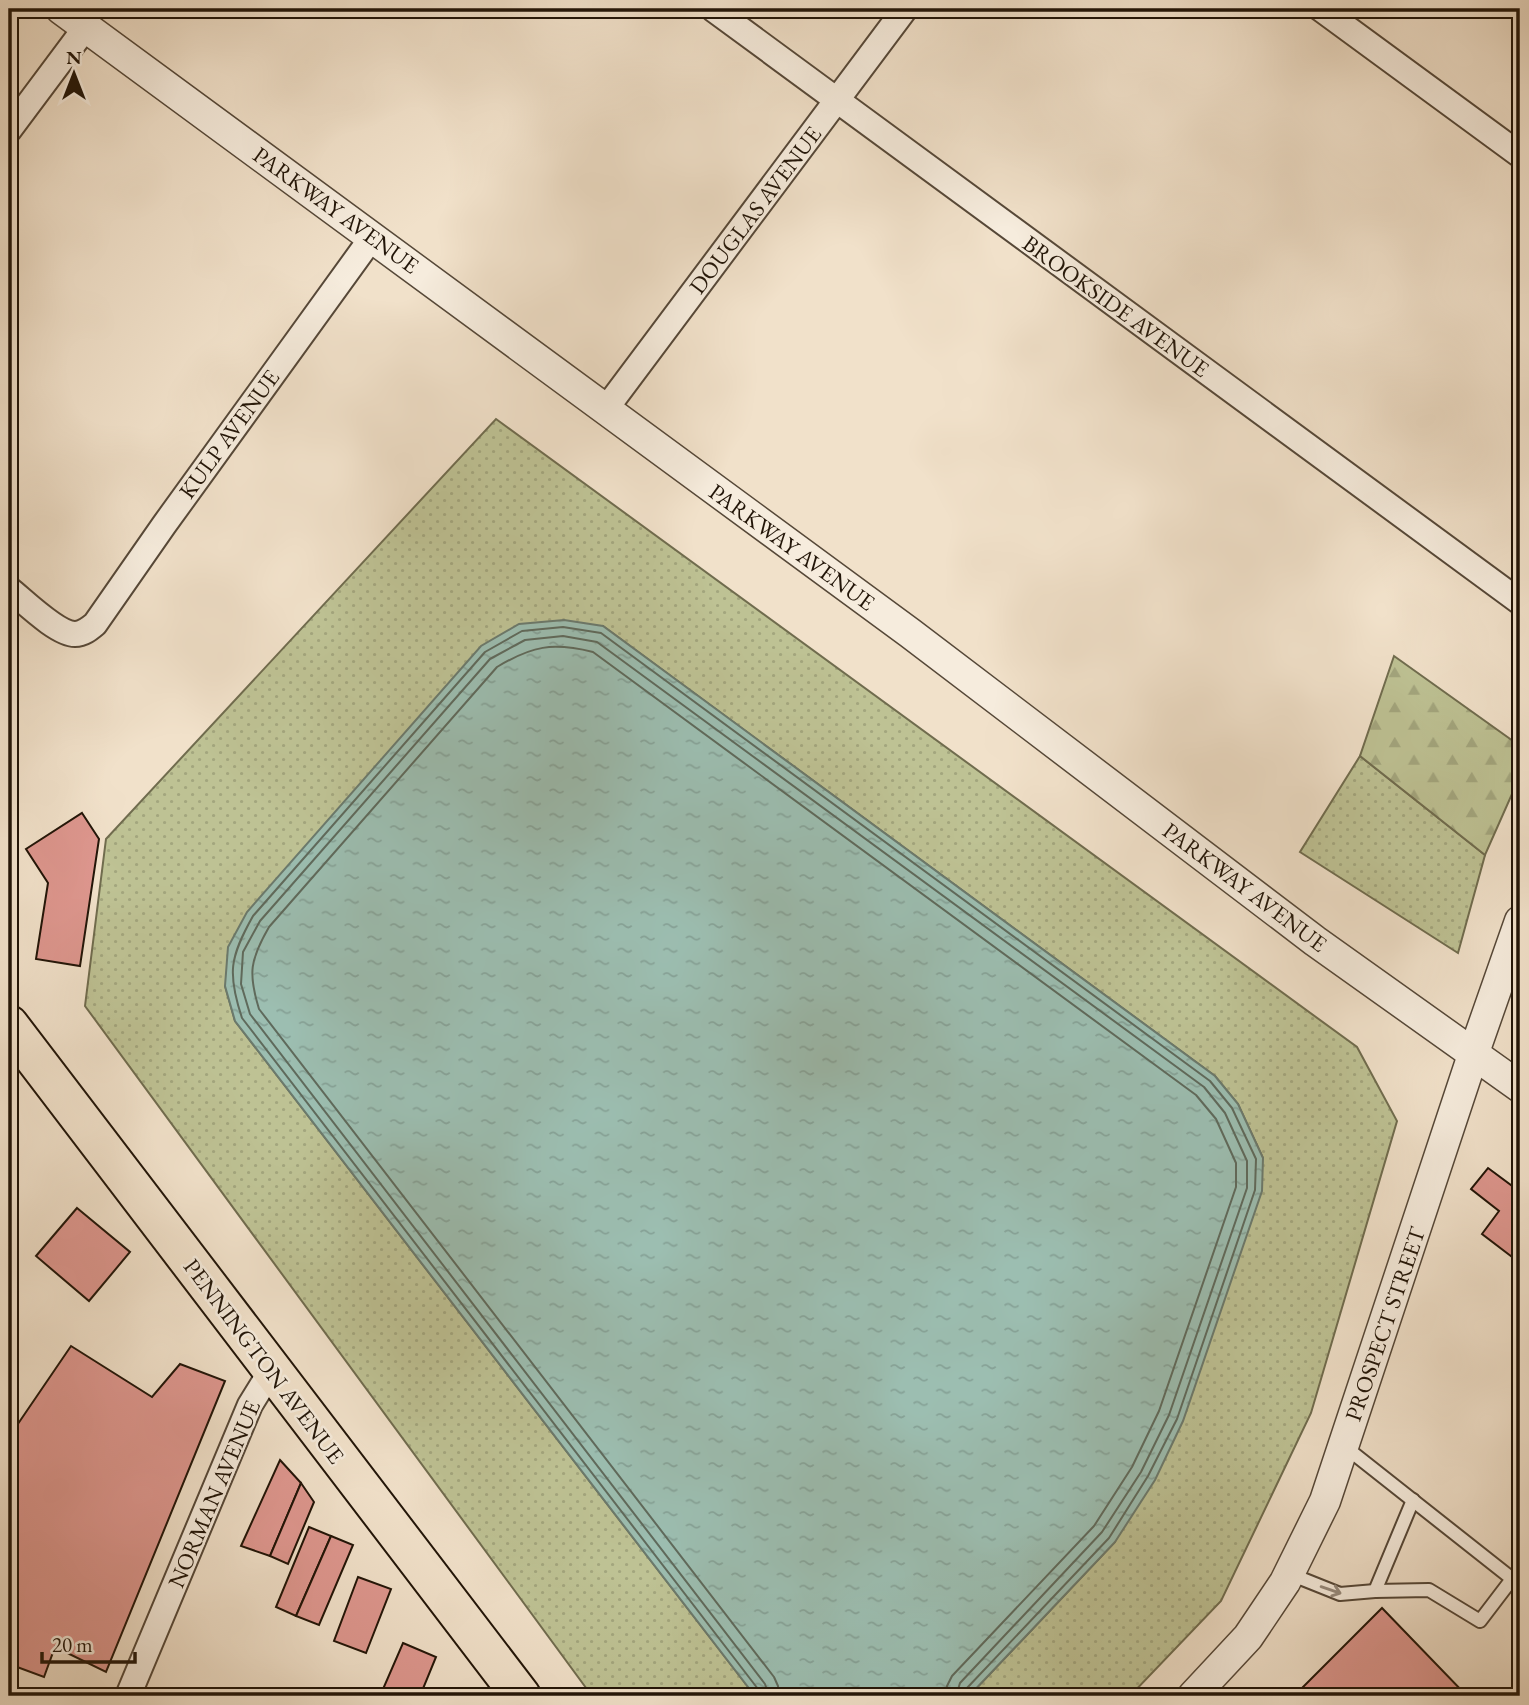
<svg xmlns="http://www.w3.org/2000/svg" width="1529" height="1705" viewBox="0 0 1529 1705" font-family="'EB Garamond',serif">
  <defs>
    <pattern id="grass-dots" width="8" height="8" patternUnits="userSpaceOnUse" patternTransform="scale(1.75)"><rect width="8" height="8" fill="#bec294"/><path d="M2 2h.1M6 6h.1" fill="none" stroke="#a3a67e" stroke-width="1.8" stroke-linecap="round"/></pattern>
    <pattern id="forest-firs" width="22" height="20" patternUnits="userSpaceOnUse" patternTransform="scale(1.75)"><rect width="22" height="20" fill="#bec294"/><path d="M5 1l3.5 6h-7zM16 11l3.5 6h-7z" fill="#a3a67e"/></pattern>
    <pattern id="water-ripples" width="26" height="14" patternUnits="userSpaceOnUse" patternTransform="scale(1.75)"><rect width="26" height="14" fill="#9cbeb1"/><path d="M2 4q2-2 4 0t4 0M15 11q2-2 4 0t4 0" fill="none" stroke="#86a297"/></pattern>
  </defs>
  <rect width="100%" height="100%" fill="#f1e1ca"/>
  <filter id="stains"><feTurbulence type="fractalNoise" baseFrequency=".00286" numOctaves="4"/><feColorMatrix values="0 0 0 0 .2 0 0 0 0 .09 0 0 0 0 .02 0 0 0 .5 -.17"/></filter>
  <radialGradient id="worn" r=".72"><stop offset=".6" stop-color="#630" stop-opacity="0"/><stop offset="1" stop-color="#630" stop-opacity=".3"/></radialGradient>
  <g fill="url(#grass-dots)" stroke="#706c4e" stroke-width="2">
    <polygon points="496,419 1357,1047 1397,1121 1311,1413 1221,1601 1130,1696 969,1696 1115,1542 1263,1158 1238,1104 1215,1076 603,626 225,986 235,1021 755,1696 592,1696 85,1006 106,839"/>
    <polygon points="1360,756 1485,855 1458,953 1300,852"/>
  </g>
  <polygon fill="url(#forest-firs)" stroke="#706c4e" stroke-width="2" points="1394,656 1520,746 1520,776 1485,855 1360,756"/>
  <polygon fill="url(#water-ripples)" stroke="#6b7a6d" stroke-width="2" points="564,620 603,626 1215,1076 1238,1104 1263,1158 1262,1191 1183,1421 1155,1480 1115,1542 969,1696 755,1696 235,1021 225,986 228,947 247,912 481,646 519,624"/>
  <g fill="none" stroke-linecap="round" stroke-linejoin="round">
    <g stroke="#5f6a5c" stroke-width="2">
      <path d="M 760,1696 L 758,1689 L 242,1018 C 227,973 230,957 253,916 L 485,652 L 522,631 L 563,627 L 601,633 L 1210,1081 L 1232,1108 L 1256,1159 L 1255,1190 L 1177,1419 L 1148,1476 L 1109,1538 L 967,1688 L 965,1696"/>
      <polyline points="769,1696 765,1684 250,1014 241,984 243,952 260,921 490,659 525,640 563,636 597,642 1204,1087 1225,1113 1247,1161 1247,1188 1169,1415 1141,1472 1102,1532 960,1683 956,1696"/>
      <path d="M 779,1696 L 778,1686 L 774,1677 L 259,1009 C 248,973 250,960 269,927 L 497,667 C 532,646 552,642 593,652 L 1196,1095 L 1216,1119 L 1236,1163 L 1236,1187 L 1159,1411 L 1132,1467 L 1094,1526 L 952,1676 L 947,1686 L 945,1696"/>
    </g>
  </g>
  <g fill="#de978f" stroke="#221508" stroke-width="2">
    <polygon points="82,813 99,839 80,966 36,959 48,883 26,849"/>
    <polygon points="1488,1168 1515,1188 1520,1181 1520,1263 1482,1234 1499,1211 1471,1189"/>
    <polygon points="77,1208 130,1252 89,1301 36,1256"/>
    <polygon points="71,1346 152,1397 180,1364 225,1381 106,1672 55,1647 44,1677 9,1664 9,1437"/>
    <polygon points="280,1460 301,1483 270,1556 241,1546"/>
    <polygon points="301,1483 314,1502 288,1564 270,1556"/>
    <polygon points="309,1527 331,1536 296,1616 276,1607"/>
    <polygon points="331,1536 353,1545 319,1625 296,1616"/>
    <polygon points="358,1577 391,1589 366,1653 334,1641"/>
    <polygon points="1382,1608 1467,1696 1294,1696"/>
    <polygon points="403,1643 436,1657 420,1696 380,1696"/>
  </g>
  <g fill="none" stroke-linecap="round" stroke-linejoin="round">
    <g stroke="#564838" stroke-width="16">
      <g id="service">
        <polyline points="1344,1446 1520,1585"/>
        <polyline points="1290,1574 1340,1594 1375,1591 1429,1590 1480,1621 1512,1579"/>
        <polyline points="1375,1591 1413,1500"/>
      </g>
    </g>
    <g stroke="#564838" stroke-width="28">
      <g id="minor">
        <polyline points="713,9 1520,602"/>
        <polyline points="1321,9 1520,155"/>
        <polyline points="9,130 86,27"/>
        <polyline points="605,410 905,9"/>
        <path d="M 9,589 C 24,601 57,634 75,634 C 83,634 89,629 95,624 L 164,525 L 373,236"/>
        <polyline points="128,1696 250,1405 271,1371"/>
      </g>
    </g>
    <g stroke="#564838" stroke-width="33">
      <g id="tertiary">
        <polyline points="61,9 910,633 1315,941 1520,1087"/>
        <polyline points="1193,1696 1248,1637 1285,1582 1325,1501 1473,1055 1520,921"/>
      </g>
    </g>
    <g stroke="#221508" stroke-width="42">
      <polyline id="primary" points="9,1025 521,1696"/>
    </g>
    <use href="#service" stroke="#f6ecdd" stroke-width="12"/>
    <use href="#minor" stroke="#f6ecdd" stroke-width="24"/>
    <use href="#tertiary" stroke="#f6ecdd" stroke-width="30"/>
    <use href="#primary" stroke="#f1e1ca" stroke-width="38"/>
  </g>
  <defs><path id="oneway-shaft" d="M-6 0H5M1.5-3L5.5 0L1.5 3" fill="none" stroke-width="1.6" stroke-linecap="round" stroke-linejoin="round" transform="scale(1.75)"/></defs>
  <use stroke="#978b7d" href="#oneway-shaft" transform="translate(1331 1590) rotate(19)"/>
  <g text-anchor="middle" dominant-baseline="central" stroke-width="5" stroke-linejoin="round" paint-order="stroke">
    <g font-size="23" fill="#221508" stroke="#f6ecdd">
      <text transform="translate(336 210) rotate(36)">PARKWAY AVENUE</text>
      <text transform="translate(755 210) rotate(-53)">DOUGLAS AVENUE</text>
      <text transform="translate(1116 306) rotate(36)">BROOKSIDE AVENUE</text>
      <text transform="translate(229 434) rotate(-54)">KULP AVENUE</text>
      <text transform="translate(792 547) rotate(36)">PARKWAY AVENUE</text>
      <text transform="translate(1245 887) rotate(37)">PARKWAY AVENUE</text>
      <text transform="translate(1385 1324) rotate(-71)">PROSPECT STREET</text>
      <text transform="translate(264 1361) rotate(53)">PENNINGTON AVENUE</text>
      <text transform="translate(214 1494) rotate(-67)">NORMAN AVENUE</text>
    </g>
  </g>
  <rect width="1529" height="1705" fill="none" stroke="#f1e1ca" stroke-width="35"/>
  <rect x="10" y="10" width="1508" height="1684" fill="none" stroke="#221508" stroke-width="3.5"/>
  <rect x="18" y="18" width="1494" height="1670" fill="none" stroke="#221508" stroke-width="2"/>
  <g transform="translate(74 74)" stroke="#f6ecdd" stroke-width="5" paint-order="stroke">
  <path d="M0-5L12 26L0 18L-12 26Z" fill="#221508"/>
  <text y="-10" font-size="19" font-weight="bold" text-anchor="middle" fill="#221508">N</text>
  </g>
  <path d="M42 1652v10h93v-10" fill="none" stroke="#221508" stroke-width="3.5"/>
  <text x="52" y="1652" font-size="21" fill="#221508" stroke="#f6ecdd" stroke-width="5" paint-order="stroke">20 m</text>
  <rect width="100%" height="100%" filter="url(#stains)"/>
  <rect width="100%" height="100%" fill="url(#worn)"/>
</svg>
